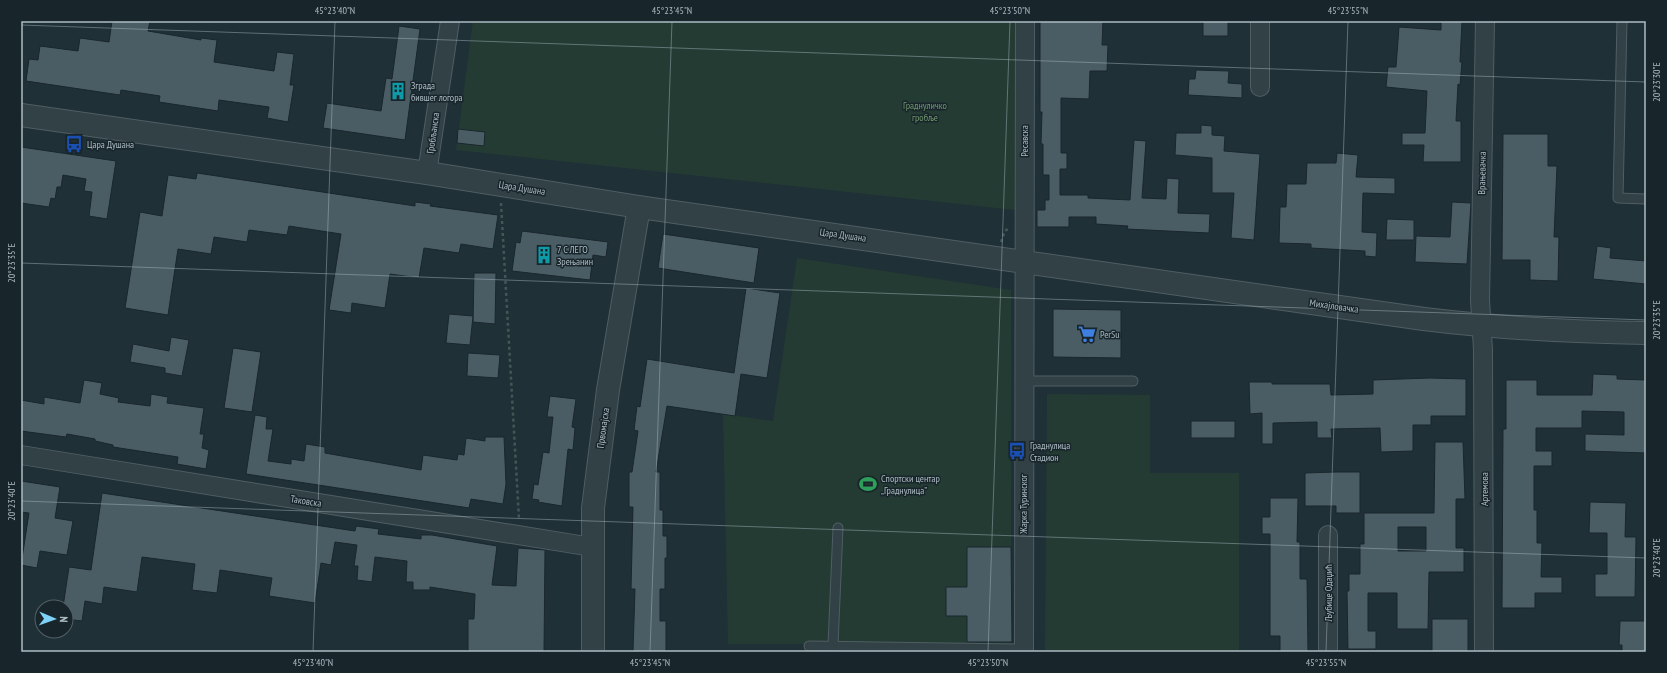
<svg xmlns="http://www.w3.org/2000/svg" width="1667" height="673" viewBox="0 0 1667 673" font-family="'PT Sans Narrow',sans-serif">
  <rect width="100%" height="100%" fill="#1f3036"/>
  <g fill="#243b34">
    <polygon points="473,21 1015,21 1015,210 456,150"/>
    <polygon points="797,258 1011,290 1011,652 804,652 804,644 728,644 723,414 773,421"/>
    <polygon points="1047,394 1150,395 1150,473 1239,473 1239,652 1045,652"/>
  </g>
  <g fill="#4a5d65" stroke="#1a272d" fill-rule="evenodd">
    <polygon points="112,21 150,21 148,31 201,40 201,38 217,40 214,62 274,71 277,52 294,54 290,85 294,85 288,122 267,118 269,107 219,100 218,111 159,102 160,96 121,90 120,95 26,81 29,59 38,60 40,46 78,51 80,38 109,42"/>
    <polygon points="1040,21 1103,21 1102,45 1108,45 1107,71 1090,71 1089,99 1061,98 1061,153 1067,153 1067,169 1060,169 1060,195 1088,195 1088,198 1130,200 1134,140 1146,141 1142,198 1166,199 1167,178 1179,179 1178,213 1210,214 1209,233 1127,229 1128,226 1096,224 1096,217 1069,217 1069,227 1037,227 1037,210 1045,210 1045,200 1049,200 1049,175 1043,175 1043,144 1041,144 1042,112 1040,112"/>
    <rect x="1203" y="21" width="25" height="15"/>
    <polygon points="1441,21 1462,21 1460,62 1462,62 1460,85 1458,84 1456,121 1461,121 1461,162 1423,162 1424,145 1402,145 1402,133 1425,133 1427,91 1386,87 1388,67 1396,67 1399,27 1441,30"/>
    <polygon points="399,26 420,29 405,140 323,128 327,103 381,111 386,78 392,79"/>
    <polygon points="1196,70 1229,71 1228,83 1242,84 1242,98 1188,95 1189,79 1195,79"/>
    <polygon points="1201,125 1212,126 1212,135 1225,136 1224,151 1260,154 1254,240 1231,238 1234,193 1212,193 1212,158 1175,155 1176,133 1201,133"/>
    <polygon points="458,129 485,132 484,146 457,143"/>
    <polygon points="1503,134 1548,134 1548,166 1557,166 1554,237 1559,237 1558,281 1530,280 1530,260 1502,260"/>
    <polygon points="21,147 116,161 107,219 89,216 92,192 84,191 86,179 63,175 61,187 57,187 55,199 51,198 49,207 21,203"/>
    <polygon points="1337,153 1358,155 1356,177 1395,178 1395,194 1363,193 1362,232 1377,233 1376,257 1365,256 1365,251 1311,248 1311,244 1279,243 1280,207 1286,207 1287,184 1306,184 1307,163 1336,163"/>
    <polygon points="197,173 415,206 415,202 431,204 430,206 498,215 493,249 461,244 459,253 424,248 419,278 390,274 385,308 352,303 351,313 329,310 341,234 289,226 287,235 249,230 247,242 214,237 211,254 178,249 168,315 125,308 140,212 162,216 168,175 196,179"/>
    <polygon points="1452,202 1471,203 1467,264 1415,262 1416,236 1450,237"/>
    <polygon points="1387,219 1414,220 1414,240 1386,240"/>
    <polygon points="522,231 608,242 606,257 593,255 590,280 512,271 516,242 520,243"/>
    <polygon points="663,234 759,248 754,283 658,268"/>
    <polygon points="1597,246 1611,248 1610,258 1646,261 1646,284 1593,279"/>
    <polygon points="474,273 496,273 495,324 473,322"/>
    <polygon points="746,288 780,293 767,378 741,374 735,416 667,406 656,472 660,472 660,510 663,510 663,536 667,536 667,558 665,558 665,589 660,589 660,621 666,621 666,652 633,652 635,589 631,589 633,507 629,507 629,472 632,472 638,431 634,430 637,406 640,407 647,359 734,373"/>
    <polygon points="1053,309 1121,310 1121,358 1053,357"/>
    <polygon points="449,314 473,316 470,345 446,343"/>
    <polygon points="171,337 189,340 182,376 165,373 165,368 130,362 133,344 169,351"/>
    <polygon points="233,348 261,352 252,412 224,408"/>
    <polygon points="468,353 500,355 498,378 467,376"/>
    <polygon points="1593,374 1617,375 1617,379 1646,380 1646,453 1585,451 1585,434 1624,435 1624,412 1582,411 1582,428 1536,428 1536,451 1552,451 1552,466 1534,466 1534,510 1537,510 1537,543 1542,543 1541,577 1562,577 1562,593 1535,593 1535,608 1502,608 1503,429 1506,429 1506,380 1537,380 1537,395 1592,395"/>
    <polygon points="1430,378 1466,379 1466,416 1431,416 1431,425 1413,425 1413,451 1381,452 1380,428 1331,429 1332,438 1317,438 1317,422 1273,423 1273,444 1262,444 1262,413 1250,414 1249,382 1272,382 1272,384 1330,384 1331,395 1373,394 1373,380"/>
    <polygon points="84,380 102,383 100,394 119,398 118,402 150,406 151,394 168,397 167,403 204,408 200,434 204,434 202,448 209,450 206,469 177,464 178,457 113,447 113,445 95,441 95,439 67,434 66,437 21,431 21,400 44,404 44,397 80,403"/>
    <polygon points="550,396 576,399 572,427 575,428 573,450 568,449 562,506 538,502 539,500 532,499 534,484 538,485 543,452 549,453 553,417 547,417"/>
    <polygon points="255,415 267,417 266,429 273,429 268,461 291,464 291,459 304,461 306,444 325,447 325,453 421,470 423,455 457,460 458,454 464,455 466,438 485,441 485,437 504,437 506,484 503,504 471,499 469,508 246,474"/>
    <rect x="1191" y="421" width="44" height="17"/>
    <path d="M 1435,442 L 1463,442 L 1465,499 L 1456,499 L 1456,548 L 1464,548 L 1464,572 L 1429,572 L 1428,629 L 1397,629 L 1397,593 L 1368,593 L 1368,631 L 1376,631 L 1376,649 L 1348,649 L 1347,591 L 1349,591 L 1349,574 L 1360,574 L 1360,544 L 1364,544 L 1364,513 L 1434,513 ZM 1398,527 L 1426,527 L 1426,551 L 1398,551 Z"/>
    <polygon points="1336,472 1360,472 1360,513 1336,513 1336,506 1305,506 1305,473"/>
    <polygon points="21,481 60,487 55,518 73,521 67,555 40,551 37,568 21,565 29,513 21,512"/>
    <polygon points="102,493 355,531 356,526 379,529 378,534 421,539 421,535 432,535 497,546 492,585 516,586 518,548 545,550 544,652 468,652 468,619 474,619 475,594 430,587 430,590 413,590 413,582 406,582 407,561 375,557 372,582 357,580 358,566 354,566 357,545 335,542 331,565 321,563 315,603 269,596 272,578 220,570 217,593 192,590 195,564 142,557 137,592 104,587 102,604 85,601 82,621 66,619 66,607 63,607 69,567 91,570"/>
    <polygon points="1270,498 1298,498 1297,542 1300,542 1300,579 1307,579 1308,652 1280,652 1280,636 1270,636 1270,534 1262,534 1262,517 1270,517"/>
    <polygon points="1590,502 1626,503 1625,537 1636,537 1635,597 1595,597 1595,574 1607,574 1607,533 1589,533"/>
    <polygon points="967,547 1011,547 1012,642 967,642 967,616 946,616 946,587 967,587"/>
    <rect x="1432" y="619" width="36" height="33"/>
    <polygon points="1620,621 1646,621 1646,652 1622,652 1622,645 1619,645"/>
  </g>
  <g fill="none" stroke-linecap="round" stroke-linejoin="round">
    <g stroke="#505e64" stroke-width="11">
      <g id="service">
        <polyline points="1622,21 1618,198 1646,199"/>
        <polyline points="1023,381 1133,381"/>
        <polyline points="833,645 838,528"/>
        <polyline points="809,646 1024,649"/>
      </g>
    </g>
    <g stroke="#505e64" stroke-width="20">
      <g id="minor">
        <polyline points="1260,87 1260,21"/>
        <polyline points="427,173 450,21"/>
        <polyline points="21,455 592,547"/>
        <polyline points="1328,535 1328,652"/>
        <polyline points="1024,652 1025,21"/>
        <polyline points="1484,652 1483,350 1480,300 1485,21"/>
      </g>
    </g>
    <g stroke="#505e64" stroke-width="24">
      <g id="tertiary">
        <path d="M 21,115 L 427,173 L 639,207 L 1424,319 C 1498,328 1572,332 1646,333"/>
        <polyline points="593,652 593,508 608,390 639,207"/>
      </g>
    </g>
    <g stroke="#425854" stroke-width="2.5" stroke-dasharray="3 3" stroke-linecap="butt">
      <polyline points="501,203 519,519"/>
      <polyline points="1001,242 1005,231 1009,228"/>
    </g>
    <use href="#service" stroke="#324146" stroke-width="9"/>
    <use href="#minor" stroke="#324146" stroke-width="18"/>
    <use href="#tertiary" stroke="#324146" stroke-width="22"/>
  </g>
  <path fill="none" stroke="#acbcc3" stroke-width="1" stroke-opacity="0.45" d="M 21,25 L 1646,82M 21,263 L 1646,320M 21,501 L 1646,558M 313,652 L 335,21M 650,652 L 672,21M 988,652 L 1010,21M 1326,652 L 1348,21"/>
  <defs>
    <g id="building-bare" transform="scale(1.38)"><path d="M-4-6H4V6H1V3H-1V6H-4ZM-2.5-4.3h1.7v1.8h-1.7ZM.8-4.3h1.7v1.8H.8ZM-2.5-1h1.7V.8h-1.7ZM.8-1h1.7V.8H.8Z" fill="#0f9aa8" stroke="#18252a" stroke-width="2.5" paint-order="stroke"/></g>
    <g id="bus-bare" transform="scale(1.38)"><path d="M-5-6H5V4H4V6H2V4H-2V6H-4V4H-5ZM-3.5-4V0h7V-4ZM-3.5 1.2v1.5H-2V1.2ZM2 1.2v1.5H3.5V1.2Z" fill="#1a4fb4" stroke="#18252a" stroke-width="2.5" paint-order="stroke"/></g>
    <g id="supermarket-bare" transform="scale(1.38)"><path d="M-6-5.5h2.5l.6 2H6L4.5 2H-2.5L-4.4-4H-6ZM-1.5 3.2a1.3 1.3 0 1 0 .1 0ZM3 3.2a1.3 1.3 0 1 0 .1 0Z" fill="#3f7fe0" stroke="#18252a" stroke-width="2.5" paint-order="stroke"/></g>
    <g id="stadium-bare" transform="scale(1.38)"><path d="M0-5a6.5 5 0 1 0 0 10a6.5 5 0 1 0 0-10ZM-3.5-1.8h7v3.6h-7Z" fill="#2e9e5b" stroke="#18252a" stroke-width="2.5" paint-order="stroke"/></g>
  </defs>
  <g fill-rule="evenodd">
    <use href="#building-bare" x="398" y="91"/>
    <use href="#bus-bare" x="74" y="144"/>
    <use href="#building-bare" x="544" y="255"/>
    <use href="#supermarket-bare" x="1087" y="334"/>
    <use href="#bus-bare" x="1017" y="451"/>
    <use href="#stadium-bare" x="868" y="484"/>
  </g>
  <g text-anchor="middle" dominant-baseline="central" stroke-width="3" stroke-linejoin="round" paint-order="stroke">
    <g font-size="10" fill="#acbcc3" stroke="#18252a" text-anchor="start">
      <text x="411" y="85">Зграда<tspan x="411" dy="12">бившег логора</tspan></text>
      <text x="87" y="144">Цара Душана</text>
      <text x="557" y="249">7 С ЛЕГО<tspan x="557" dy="12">Зрењанин</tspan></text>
      <text x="1100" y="334">PerSu</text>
      <text x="1030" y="445">Граднулица<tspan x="1030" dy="12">Стадион</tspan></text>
      <text x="881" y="478">Спортски центар<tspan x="881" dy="12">„Граднулица”</tspan></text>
    </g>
    <g font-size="10" fill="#70986d" stroke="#18252a">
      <text x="925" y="105">Граднуличко<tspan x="925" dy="12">гробље</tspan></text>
    </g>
    <g font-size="10" fill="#acbcc3" stroke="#18252a">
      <text transform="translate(433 133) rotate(-82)">Гробљанска</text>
      <text transform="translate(1024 141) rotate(-90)">Ресавска</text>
      <text transform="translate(1482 173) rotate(-89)">Врањевачка</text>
      <text transform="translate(522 188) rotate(9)">Цара Душана</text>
      <text transform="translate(843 235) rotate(8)">Цара Душана</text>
      <text transform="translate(1334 306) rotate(8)">Михајловачка</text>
      <text transform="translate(603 428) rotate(-82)">Првомајска</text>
      <text transform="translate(1484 489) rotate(-90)">Артемова</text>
      <text transform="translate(306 501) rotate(9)">Таковска</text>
      <text transform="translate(1023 504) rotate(-90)">Жарка Туринског</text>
      <text transform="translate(1328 593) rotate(-90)">Љубице Одаџић</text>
    </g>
  </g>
  <rect width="1667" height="673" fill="none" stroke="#18252a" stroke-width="44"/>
  <g transform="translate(54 619) rotate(92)"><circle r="19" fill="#18252a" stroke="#536167"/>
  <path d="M0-3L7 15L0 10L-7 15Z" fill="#7ed2f7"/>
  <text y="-6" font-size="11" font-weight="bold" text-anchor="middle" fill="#acbcc3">N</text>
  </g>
  <rect x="22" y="22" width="1623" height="629" fill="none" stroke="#acbcc3" stroke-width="1.5"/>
  <g font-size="10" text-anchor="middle" fill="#acbcc3">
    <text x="335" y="14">45°23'40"N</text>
    <text x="672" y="14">45°23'45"N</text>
    <text x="1010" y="14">45°23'50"N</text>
    <text x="1348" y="14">45°23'55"N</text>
    <text transform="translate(1656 82) rotate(-90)" y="4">20°23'30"E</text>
    <text transform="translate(11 263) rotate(-90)" y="4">20°23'35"E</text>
    <text transform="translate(1656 320) rotate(-90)" y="4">20°23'35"E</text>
    <text transform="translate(11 501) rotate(-90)" y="4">20°23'40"E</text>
    <text transform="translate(1656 558) rotate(-90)" y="4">20°23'40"E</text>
    <text x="313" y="666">45°23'40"N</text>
    <text x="650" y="666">45°23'45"N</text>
    <text x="988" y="666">45°23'50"N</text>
    <text x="1326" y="666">45°23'55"N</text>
  </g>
</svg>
